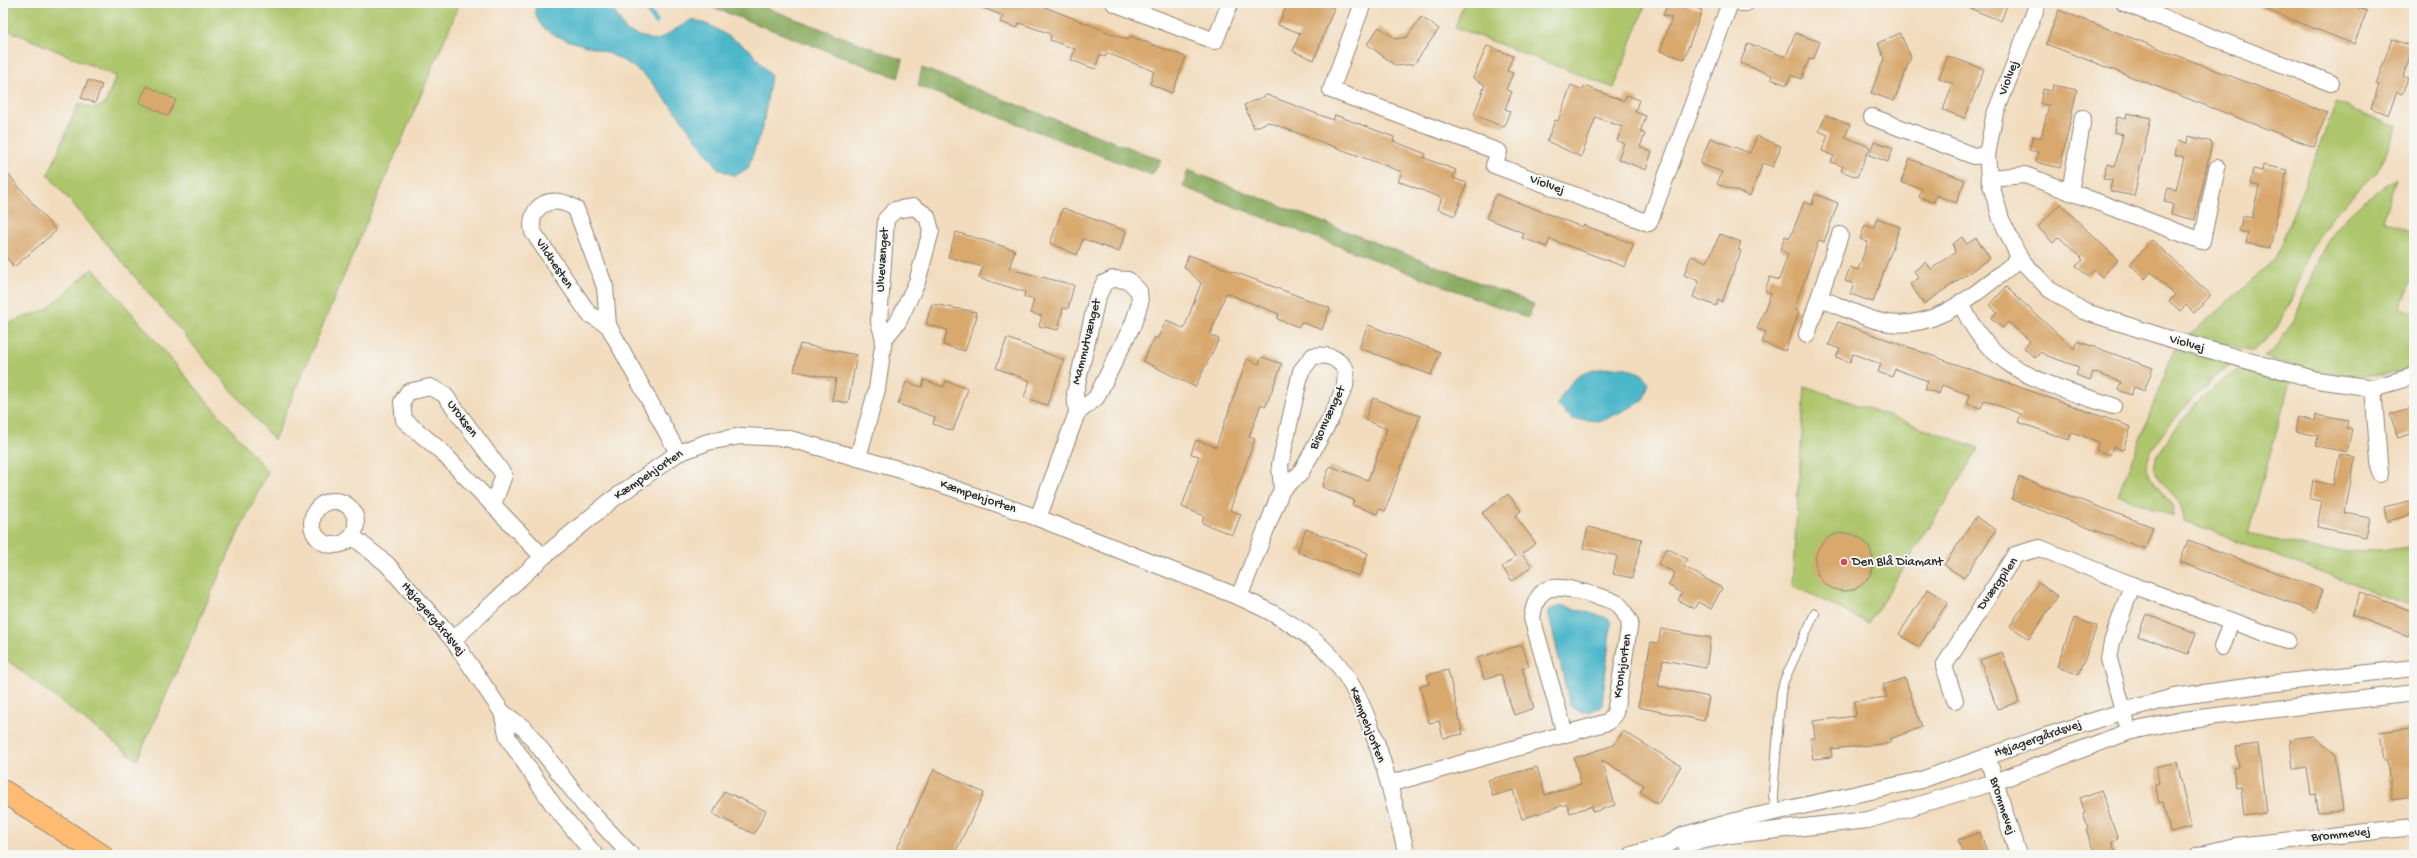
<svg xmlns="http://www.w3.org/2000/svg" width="2417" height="858" viewBox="0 0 2417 858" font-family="'Gochi Hand',sans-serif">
  <rect width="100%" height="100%" fill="#f6f6f2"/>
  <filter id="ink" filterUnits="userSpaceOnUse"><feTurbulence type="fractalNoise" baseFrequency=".025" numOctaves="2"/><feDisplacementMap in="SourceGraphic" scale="8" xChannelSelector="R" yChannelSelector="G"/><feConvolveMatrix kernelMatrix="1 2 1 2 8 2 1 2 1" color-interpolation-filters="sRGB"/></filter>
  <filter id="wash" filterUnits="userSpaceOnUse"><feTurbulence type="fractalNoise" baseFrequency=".012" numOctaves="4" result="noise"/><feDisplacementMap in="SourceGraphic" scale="16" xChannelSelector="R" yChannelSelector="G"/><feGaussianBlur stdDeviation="0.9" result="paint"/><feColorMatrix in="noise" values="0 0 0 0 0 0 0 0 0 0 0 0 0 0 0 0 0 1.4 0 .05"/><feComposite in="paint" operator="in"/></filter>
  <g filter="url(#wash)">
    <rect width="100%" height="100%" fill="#f2dcbd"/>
    <g fill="#adc66c" stroke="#6c784c">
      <polygon points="3,3 460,3 274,440 48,175 79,103 94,109 105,104 116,76 3,28"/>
      <polygon points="1464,3 1646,3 1614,88 1455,27"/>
      <polygon points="2336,103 2397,126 2387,153 2377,172 2333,215 2308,254 2292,300 2276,329 2253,351 2190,335 2275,260"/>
      <path d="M 2396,178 L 2383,220 L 2414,233 L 2414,275 L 2400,307 L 2414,313 L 2414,368 C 2360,384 2317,373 2264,357 C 2302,325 2303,287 2325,246 C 2341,217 2369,197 2396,178 Z"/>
      <polygon points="93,268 268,472 239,531 137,760 3,657 3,325 47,309"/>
      <path d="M 2175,349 L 2230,365 C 2207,384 2146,440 2146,470 L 2173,507 L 2172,516 L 2118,495 Z"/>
      <path d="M 2241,368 L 2290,382 L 2248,534 L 2320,550 L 2381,551 L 2414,546 L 2414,607 L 2183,521 C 2182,496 2164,492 2155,472 C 2149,456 2190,410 2202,398 C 2213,387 2228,377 2241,368 Z"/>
      <polygon points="1805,386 1979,448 1869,623 1792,585"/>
    </g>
    <g fill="#8aab60" stroke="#5a6b46">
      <polygon points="701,3 754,3 903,60 898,78"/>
      <polygon points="922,68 1161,160 1152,175 918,86"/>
      <polygon points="1188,170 1534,304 1528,318 1183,187"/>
    </g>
    <g fill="#4db7ca" stroke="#3c717a">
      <path d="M 536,3 L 609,3 L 627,32 L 656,41 L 693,19 L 713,27 L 749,49 L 771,76 L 763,125 L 748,168 L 735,176 L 719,169 C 695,138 672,104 645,76 C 637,68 624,61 614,56 C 590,42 528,41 536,3 Z"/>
      <path d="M 1624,367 L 1642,374 L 1649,383 L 1643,401 L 1602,421 L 1572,419 L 1557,405 C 1574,370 1588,369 1624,367 Z"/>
      <path d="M 1561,605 L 1608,618 L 1611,623 L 1602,705 C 1592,713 1580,715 1570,706 L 1548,611 Z"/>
    </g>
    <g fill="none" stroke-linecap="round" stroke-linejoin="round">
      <polyline stroke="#4db7ca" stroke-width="5.5" points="643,3 656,22"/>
    </g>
    <g id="blocks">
      <g fill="#d8a86d">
        <polygon points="971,3 1035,3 1128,40 1130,36 1186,57 1172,93 1150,84 1154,71 1107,53 1105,57 1100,55 1095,69 1071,60 1075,49 1050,40 1051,36 1048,33 1019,23 1017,28 1000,22 1003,16"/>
        <polygon points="1288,3 1320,3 1334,8 1314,60 1293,51 1300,33 1278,25"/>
        <polygon points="1668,3 1682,3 1702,10 1684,59 1660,51 1672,18 1663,15"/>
        <polygon points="1957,3 2008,3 2001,21"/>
        <polygon points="2249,3 2346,3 2367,11 2354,44"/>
        <polygon points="2059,10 2327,113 2314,147 2046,44"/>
        <polygon points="1421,17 1439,29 1414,64 1396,66 1367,44 1379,27 1396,39 1407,37"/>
        <polygon points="1795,33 1820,42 1813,60 1809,59 1801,79 1791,75 1787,85 1771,79 1772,75 1740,63 1748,43 1786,57"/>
        <polygon points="1900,33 1911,57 1894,101 1871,93 1884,58 1878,43"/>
        <polygon points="2392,39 2414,47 2403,76 2408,78 2402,94 2397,92 2388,115 2371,108 2379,85 2376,84"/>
        <polygon points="1487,46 1513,56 1507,71 1513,73 1506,90 1512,92 1505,109 1510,111 1504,127 1474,115 1485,85 1473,78"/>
        <polygon points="1948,56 1984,69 1965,118 1943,110 1953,84 1939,78"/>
        <polygon points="88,80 102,85 95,103 81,98"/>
        <polygon points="1571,85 1583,90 1584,86 1624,101 1627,95 1639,100 1635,112 1646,116 1640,132 1645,134 1640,147 1652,152 1646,170 1618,159 1624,143 1617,141 1622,127 1596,117 1581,157 1547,141 1555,120 1558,121"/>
        <polygon points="2053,85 2077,90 2060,168 2036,162 2038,152 2029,150 2033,136 2041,138 2049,105 2040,104 2043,89 2052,91"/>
        <polygon points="147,86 176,100 168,116 139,102"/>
        <polygon points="1267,95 1333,120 1335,115 1394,137 1393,141 1426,154 1424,158 1456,170 1453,178 1467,183 1455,216 1438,209 1442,198 1398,181 1402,172 1268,122 1254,128 1244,105"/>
        <polygon points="2127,113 2151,118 2134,196 2110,191 2112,180 2103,179 2107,164 2115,166 2123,134 2114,132 2117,117 2126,119"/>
        <polygon points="1826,115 1850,125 1845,137 1870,147 1857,177 1841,171 1843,166 1831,162 1834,156 1822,151 1828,135 1819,131"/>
        <polygon points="1757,136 1781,146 1773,167 1763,163 1750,196 1717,184 1722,172 1700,164 1710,138 1750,153"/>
        <polygon points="2188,136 2212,142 2195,220 2171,214 2173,204 2164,202 2168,188 2176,190 2184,157 2175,155 2178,141 2187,143"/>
        <polygon points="1874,141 1893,148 1888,162 1869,155"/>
        <polygon points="1910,159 1965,180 1956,203 1936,195 1934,202 1919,197 1922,189 1901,182"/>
        <polygon points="2263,165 2287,170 2270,248 2246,243 2248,233 2239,231 2243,216 2252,218 2259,186 2250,184 2253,169 2262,171"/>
        <polygon points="3,168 56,231 14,267 3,253"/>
        <polygon points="1496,194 1582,227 1583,225 1634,244 1625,267 1550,239 1547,247 1522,238 1524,233 1486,218"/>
        <polygon points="1815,194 1838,203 1824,242 1819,240 1794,309 1799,312 1785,351 1762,342 1766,332 1757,329 1771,293 1765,291 1770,277 1779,280 1788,254 1780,250 1785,236 1790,238 1804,202 1812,205"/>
        <polygon points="2060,204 2118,260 2102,277 2094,270 2088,276 2076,266 2083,260 2059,237 2053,243 2038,227"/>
        <polygon points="1063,208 1126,231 1119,252 1083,239 1077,255 1050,243"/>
        <polygon points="1877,218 1900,227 1873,302 1850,294 1854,284 1845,281 1850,267 1858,270 1868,242 1860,239 1865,225 1873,228"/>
        <polygon points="956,232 1015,250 1009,269 1074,285 1068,309 1063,308 1058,330 1039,326 1042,316 1030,313 1034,300 1024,297 1025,292 979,278 983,267 948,257"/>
        <polygon points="1720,234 1741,242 1738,250 1741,251 1722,302 1718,300 1716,306 1693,297 1699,281 1684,275 1691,256 1707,262"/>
        <polygon points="1962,237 1967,244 1976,238 1990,258 1924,304 1910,284 1919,278 1914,271 1926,262 1931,269 1955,253 1953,244"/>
        <polygon points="2152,240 2211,295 2194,313 2186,305 2180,311 2169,301 2175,295 2151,272 2145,279 2130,264"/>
        <polygon points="1189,255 1330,308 1322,330 1301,322 1299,327 1277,319 1279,314 1226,293 1210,335 1219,339 1195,387 1143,361 1155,337 1157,339 1167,320 1184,329 1201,283 1184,267"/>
        <polygon points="2006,287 2074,349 2077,341 2153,368 2144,391 2134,387 2131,395 2118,390 2121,382 2093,372 2090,380 2076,375 2079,367 2045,355 2041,352 2035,358 2024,348 2030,341 2008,322 2003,328 1991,318 1997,312 1990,305"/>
        <polygon points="932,304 976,312 975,316 977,316 965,351 943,345 947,330 926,324"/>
        <polygon points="1838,322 2131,427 2123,450 2113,447 2110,455 2096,450 2099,442 2072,432 2069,440 2018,422 2021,414 1984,400 1981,408 1967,404 1970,395 1942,385 1939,394 1925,389 1928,381 1895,369 1892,377 1878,372 1881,364 1853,354 1850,362 1836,357 1840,349 1829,345"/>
        <polygon points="1368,325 1440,352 1431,375 1359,348"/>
        <polygon points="1007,338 1064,360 1047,405 1024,397 1030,381 996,368"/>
        <polygon points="800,344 857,355 848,403 832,400 836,379 794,371"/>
        <polygon points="1262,357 1282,364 1266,406 1261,404 1249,437 1255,439 1230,510 1241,514 1233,535 1202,523 1204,516 1182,507 1199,456 1191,454 1196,440 1216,447 1247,359 1259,364"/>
        <polygon points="924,380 944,387 946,381 968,389 953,431 933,424 935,417 898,404 906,382 922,387"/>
        <polygon points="1373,398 1420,416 1385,511 1379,509 1377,514 1352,505 1354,500 1322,487 1330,466 1368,480 1387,429 1365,420"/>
        <polygon points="2414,407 2414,433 2398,438 2390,414"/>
        <polygon points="2316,415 2348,421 2346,428 2352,429 2347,452 2316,446 2318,436 2295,431 2298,417 2315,421"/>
        <polygon points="2340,454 2355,458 2345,513 2370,518 2366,537 2317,527 2322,501 2310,499 2313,481 2333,485"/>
        <polygon points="2019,477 2153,527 2145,549 2011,499"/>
        <polygon points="1508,494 1521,511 1515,516 1536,543 1522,554 1532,566 1512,581 1502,567 1515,557 1482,513"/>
        <polygon points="2414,500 2414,514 2387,521 2384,507"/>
        <polygon points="1976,517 1996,530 1964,578 1944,565"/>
        <polygon points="1588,527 1642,539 1632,578 1613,574 1617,556 1583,548"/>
        <polygon points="1306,529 1368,553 1359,576 1297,552"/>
        <circle cx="1844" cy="562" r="29"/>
        <polygon points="2188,540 2323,590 2315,612 2180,562"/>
        <polygon points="1667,548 1687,559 1683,566 1722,588 1711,609 1698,602 1694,609 1678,600 1682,593 1668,585 1675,573 1658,564"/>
        <polygon points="2038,583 2058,596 2029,639 2010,626"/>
        <polygon points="1928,589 1948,602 1919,647 1899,634"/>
        <polygon points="2361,592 2414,612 2414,619 2408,636 2352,615"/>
        <polygon points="2146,614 2196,633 2188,654 2138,636"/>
        <polygon points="2074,618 2097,626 2079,675 2057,666"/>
        <polygon points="1661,629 1711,638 1706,668 1663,660 1658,686 1709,697 1704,721 1638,707 1651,642 1658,643"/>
        <polygon points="1522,645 1529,666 1522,668 1534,708 1514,715 1501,674 1484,679 1477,658"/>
        <polygon points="2002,652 2019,702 1997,709 1980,660"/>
        <polygon points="1448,670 1463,734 1443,738 1439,721 1429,723 1420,686 1429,684 1427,675"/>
        <polygon points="1905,678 1922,727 1890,739 1890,743 1831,749 1832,757 1813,759 1810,738 1815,738 1813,721 1856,716 1854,701 1887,697 1883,685"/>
        <polygon points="2411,728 2414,751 2414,797 2392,800 2387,760 2383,760 2379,732"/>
        <polygon points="1623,731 1681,766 1658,804 1640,792 1644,785 1602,760 1615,805 1593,812 1592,806 1570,813 1567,804 1522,819 1513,790 1493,796 1488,780 1537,767 1545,795 1581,784 1574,758 1614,745"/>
        <polygon points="2313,736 2335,754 2343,811 2318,813 2316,794 2311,795 2307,767 2293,769 2290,739"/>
        <polygon points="2258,744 2266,813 2244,816 2241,787 2236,788 2233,768 2239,767 2236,747"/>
        <polygon points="2177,762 2191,827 2170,832 2163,802 2159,803 2155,784 2159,783 2156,767"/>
        <polygon points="934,769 984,793 954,855 894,855"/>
        <polygon points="2101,790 2118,839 2112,841 2116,855 2095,855 2086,829 2088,828 2083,814 2085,813 2080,798"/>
        <polygon points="724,791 766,811 754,834 713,814"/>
        <polygon points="1980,832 1988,855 1963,855 1958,840"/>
      </g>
    </g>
  </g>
  <g filter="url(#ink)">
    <use href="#blocks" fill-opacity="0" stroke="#8e8474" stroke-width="1"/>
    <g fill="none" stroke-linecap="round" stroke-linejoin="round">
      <g stroke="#8e8474" stroke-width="10">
        <polyline id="lane" points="1777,812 1773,795 1781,693 1784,681 1815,613"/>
      </g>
      <g stroke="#8e8474" stroke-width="18">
        <g id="street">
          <polyline points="1114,3 1215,41 1230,3"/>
          <polyline points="1363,3 1331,90 1499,152 1494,165 1649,223 1730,3"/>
          <polyline points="1741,3 1746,3"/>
          <polyline points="2038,3 1994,117 1987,155 1989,178 2001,219 2020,259 2049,289 2083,311 2167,338 2317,380 2373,388 2414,376"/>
          <polyline points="2124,3 2331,83"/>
          <polyline points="1872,117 1974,156 1987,155"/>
          <polyline points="1989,178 2025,175 2202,241 2217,168"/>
          <polyline points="2070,192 2083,118"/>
          <path d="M 1820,298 C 1840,306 1862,318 1883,322 C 1938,333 1979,289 2020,259"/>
          <path d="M 1961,302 C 1988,372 2048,384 2113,406"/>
          <path d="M 608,325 L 589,314 L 533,232 C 527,204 554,193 576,209 L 605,287 L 608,325 L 678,453"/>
          <polyline points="1807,334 1840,235"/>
          <polyline points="2373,388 2380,474"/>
          <polyline points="858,457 877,389 884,339 898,322 917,282 931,231 927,216 914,207 895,210 886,219 879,322 884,339"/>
          <circle cx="334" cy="523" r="22"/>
          <polyline points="493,505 504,475 444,394 430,387 408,392 402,402 404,420 441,451 543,557"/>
          <polyline points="1038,518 1077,413 1096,398 1133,324 1140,303 1139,291 1128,280 1113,279 1104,283 1097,298 1075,393 1077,413"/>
          <polyline points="352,536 387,564 453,640 502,712 525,729 585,806 631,855"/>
          <path d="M 1239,597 L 1282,489 L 1300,474 L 1331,418 L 1345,386 L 1346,370 C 1337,357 1328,354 1313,356 L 1301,371 L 1280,465 L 1282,489"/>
          <path d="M 453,640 L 543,557 L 609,502 L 678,453 L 708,442 L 741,436 L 786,438 L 901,470 L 1038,518 L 1239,597 C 1271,611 1303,628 1328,653 C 1372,697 1392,796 1407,855"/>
          <polyline points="2222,647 2231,621"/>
          <polyline points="1955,700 1944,666 2015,555 2040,548 2132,585 2287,641"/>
          <polyline points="502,712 508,738 554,806 595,855"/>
          <polyline points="2126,721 2109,659 2112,642 2132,585"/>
          <polyline points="1987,756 2018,855"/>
          <path d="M 1389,784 L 1406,779 L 1608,722 L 1615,713 L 1630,622 C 1626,617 1623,608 1618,604 C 1609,598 1596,596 1586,593 C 1556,585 1537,581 1532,618 L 1565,734"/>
          <polyline points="1685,844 1731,835 1868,820 1995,782 2128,732 2183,720 2414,693"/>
          <polyline points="1632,855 1669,844 1684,835 1747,818 1921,780 2046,736 2124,711 2174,697 2276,683 2414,668"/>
          <polyline points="2198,855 2235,846 2414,827"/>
        </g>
      </g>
      <g stroke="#8e8474" stroke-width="24">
        <polyline id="highway" points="3,791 101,855"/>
      </g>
      <use href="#lane" stroke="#fff" stroke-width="8"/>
      <use href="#street" stroke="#fff" stroke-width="16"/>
      <use href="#highway" stroke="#febb71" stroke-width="22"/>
    </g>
  </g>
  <circle fill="#d1495b" stroke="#f6f6f2" stroke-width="1.5" cx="1844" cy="562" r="4"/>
  <g text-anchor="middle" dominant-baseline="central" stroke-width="4" stroke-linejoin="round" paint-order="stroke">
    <g font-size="13" fill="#2b2b2b" stroke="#f6f6f2">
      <text transform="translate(2009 78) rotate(-69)">Violvej</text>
      <text transform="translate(1547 185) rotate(20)">Violvej</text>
      <text transform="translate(883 260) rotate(-86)">Ulvevænget</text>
      <text transform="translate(554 264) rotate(56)">Vildhesten</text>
      <text transform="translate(1087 342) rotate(-76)">Mammutvænget</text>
      <text transform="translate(2187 344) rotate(16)">Violvej</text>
      <text transform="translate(1328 418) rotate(-65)">Bisonvænget</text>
      <text transform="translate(462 419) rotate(53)">Uroksen</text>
      <text transform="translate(649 475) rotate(-34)">Kæmpehjorten</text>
      <text transform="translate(978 497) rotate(19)">Kæmpehjorten</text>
      <text transform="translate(1998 584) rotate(-55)">Dværgpilen</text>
      <text transform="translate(433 619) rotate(50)">Højagergårdsvej</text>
      <text transform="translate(1623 666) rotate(-81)">Kronhjorten</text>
      <text transform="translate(1367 725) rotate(69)">Kæmpehjorten</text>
      <text transform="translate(2038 739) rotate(-19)">Højagergårdsvej</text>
      <text transform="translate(2002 806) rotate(72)">Brommevej</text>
      <text transform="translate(2341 835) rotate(-6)">Brommevej</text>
    </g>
    <g font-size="13" fill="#2b2b2b" stroke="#f6f6f2" text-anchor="start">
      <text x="1852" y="562">Den Blå Diamant</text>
    </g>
  </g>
  <rect width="2417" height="858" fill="none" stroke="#f6f6f2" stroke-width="16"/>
</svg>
